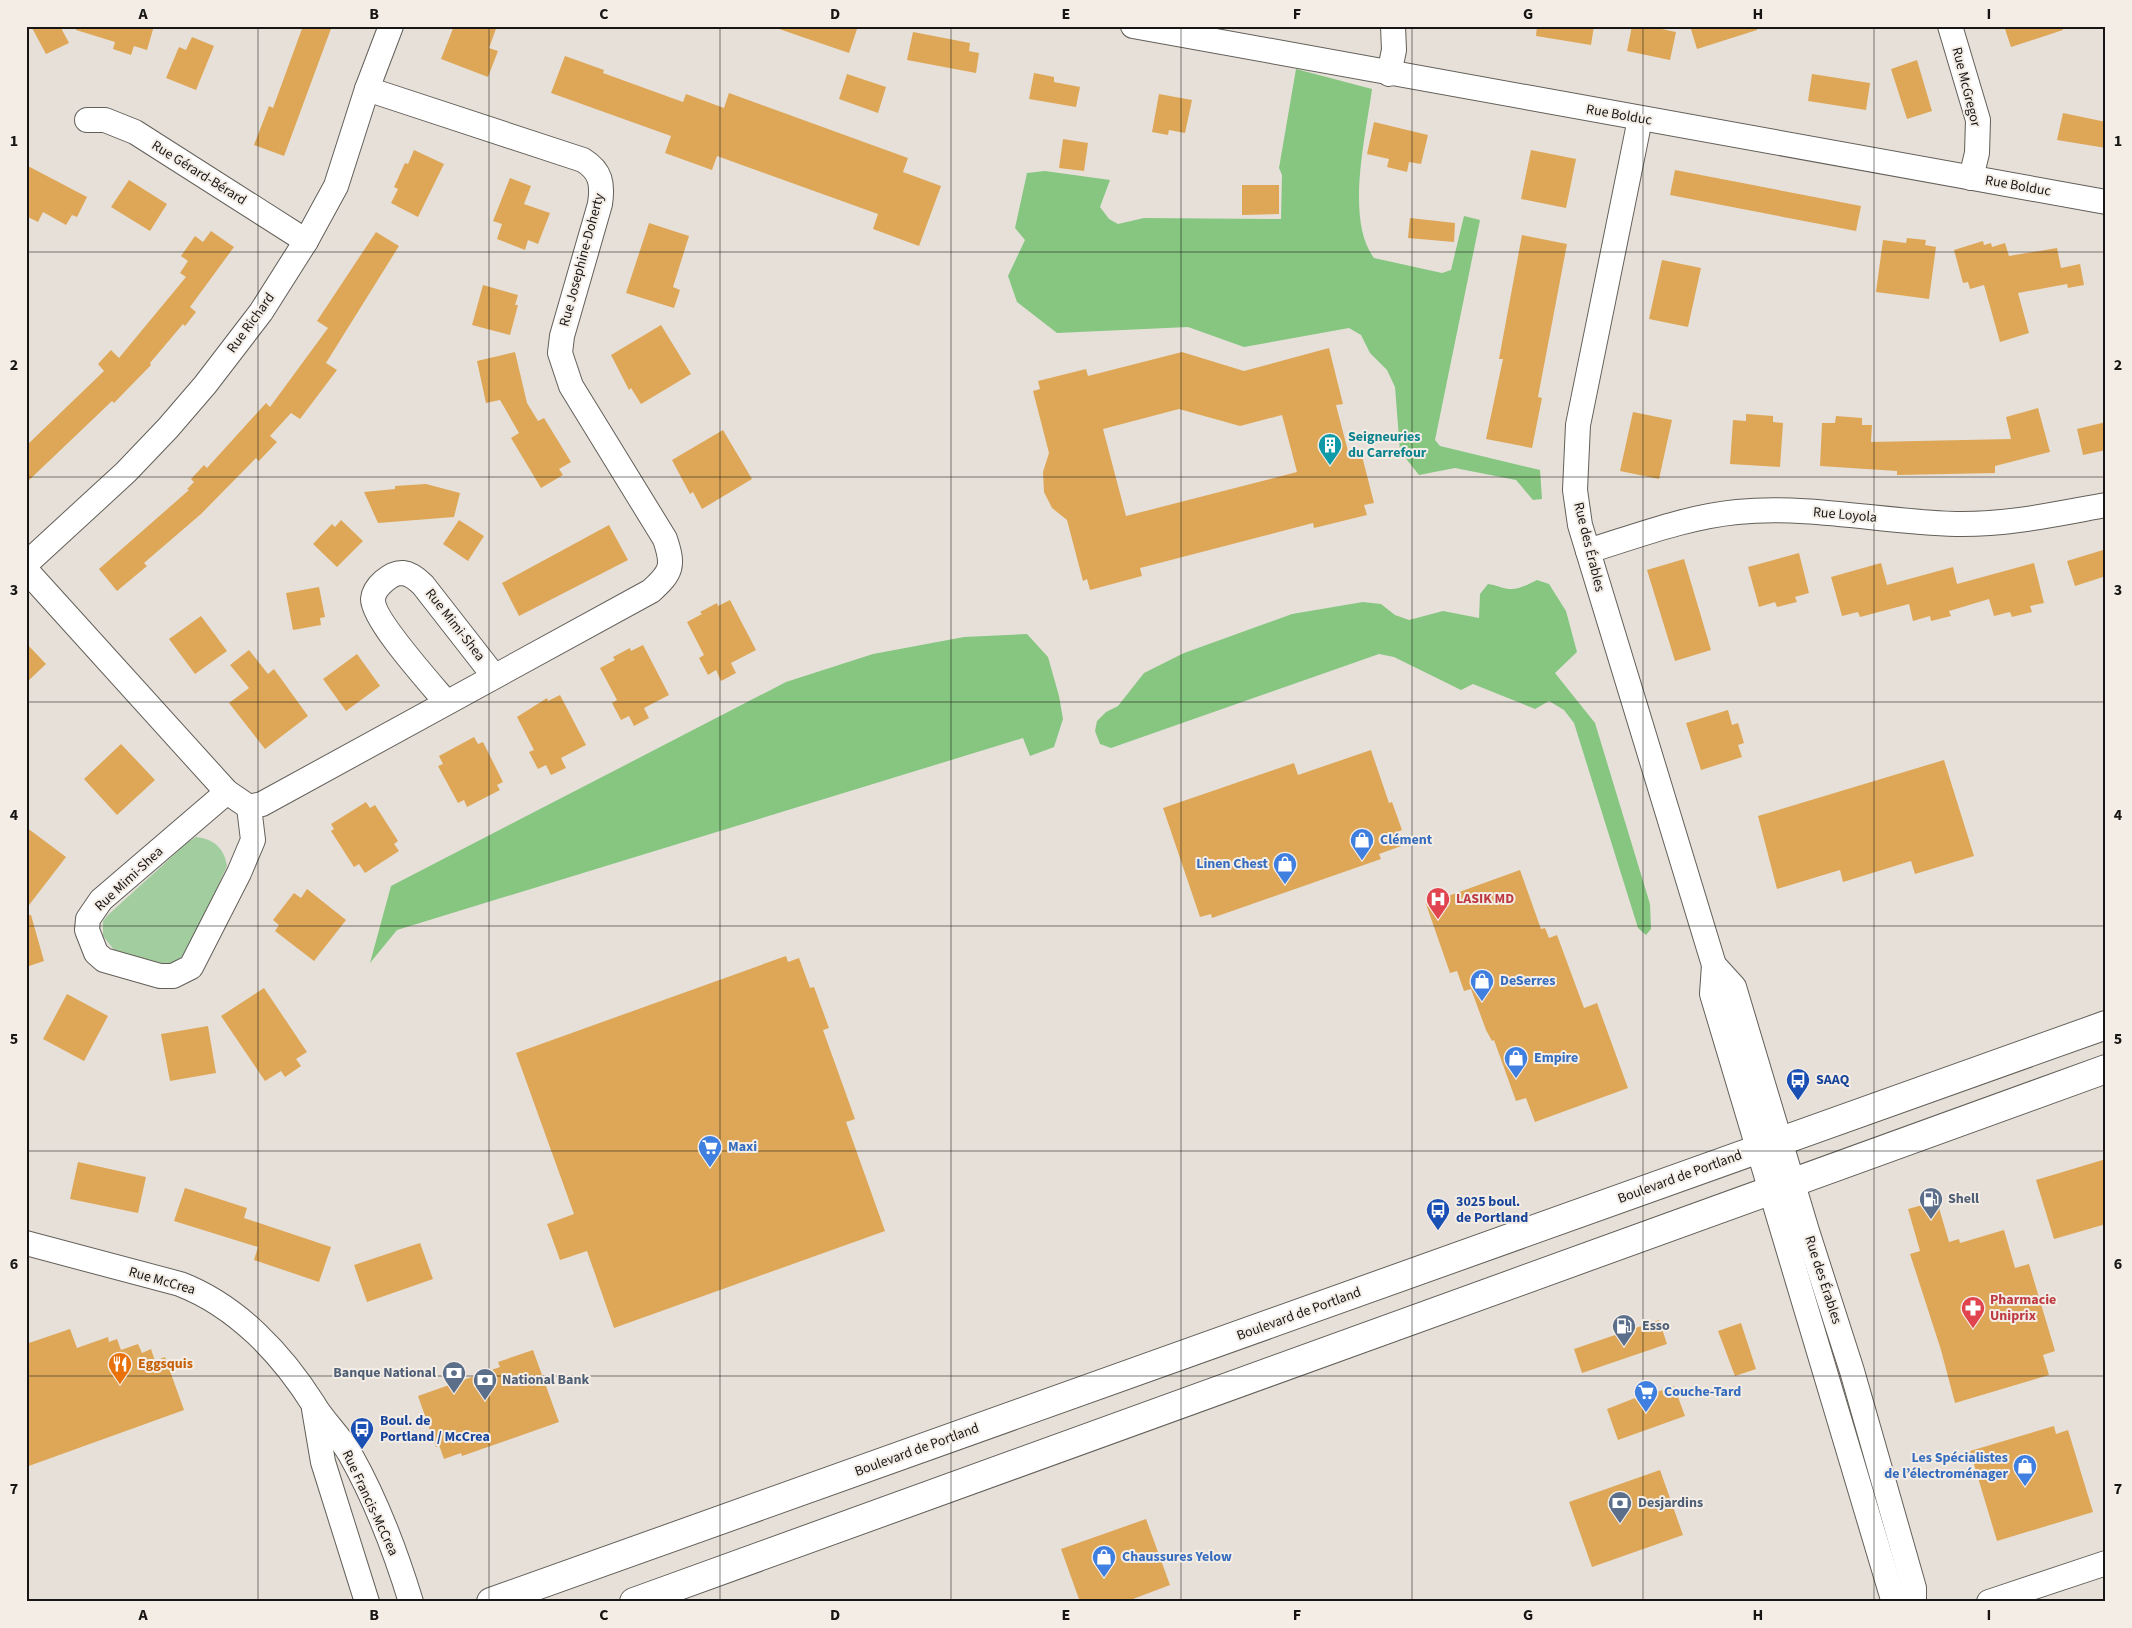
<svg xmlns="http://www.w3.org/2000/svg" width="2132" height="1628" viewBox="0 0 2132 1628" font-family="'Source Sans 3',sans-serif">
  <rect width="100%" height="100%" fill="#e6e0d9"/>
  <path fill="#a2ce9f" d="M 196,837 C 214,839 224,848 227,866 L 188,951 L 175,962 L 165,964 L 115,951 L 103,936 L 103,921 L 108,915 L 188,842 Z"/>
  <g fill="#86c681">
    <path d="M 1296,69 L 1372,89 C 1366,135 1345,220 1374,258 L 1442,273 L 1451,270 L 1464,216 L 1480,220 L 1435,440 L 1440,446 L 1540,470 L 1542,499 L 1533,500 L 1516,480 L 1455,468 L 1419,475 L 1400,451 L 1395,387 L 1387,370 L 1370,353 L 1361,335 L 1349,328 L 1244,347 L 1188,327 L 1057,333 L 1017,302 L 1008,276 L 1025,240 L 1015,228 L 1027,173 L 1045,171 L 1110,180 L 1100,207 L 1109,219 L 1118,224 L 1144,218 L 1281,219 L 1282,175 L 1279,168 Z"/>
    <path d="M 1537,580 L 1549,584 L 1566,611 L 1577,652 L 1555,673 L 1595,723 L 1650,904 L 1651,929 L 1646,935 L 1638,928 L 1574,723 L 1564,710 L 1549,701 L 1535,709 L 1473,684 L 1461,690 L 1394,657 L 1379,654 L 1111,748 L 1100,744 L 1095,731 L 1097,721 L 1106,712 L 1118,706 L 1144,673 L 1184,653 L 1292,614 L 1363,602 L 1381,604 L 1395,615 L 1409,620 L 1443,611 L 1479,618 L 1480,594 L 1488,584 C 1496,585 1501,588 1509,589 C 1518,590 1529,584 1537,580 Z"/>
    <polygon points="1027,634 1048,657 1059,696 1063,719 1054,747 1030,756 1023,738 397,930 370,963 391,886 786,682 873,654 964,637"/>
  </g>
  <g fill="#dea757" fill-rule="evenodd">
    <polygon points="31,26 60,26 69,43 46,54"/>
    <polygon points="76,26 154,26 147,50 134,46 131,55 113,49 115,42 76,30"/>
    <polygon points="303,26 332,26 284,156 254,145 269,106 273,108"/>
    <polygon points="454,26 497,26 489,48 498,51 488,77 441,59"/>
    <polygon points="779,26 858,26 849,53 779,29"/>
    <polygon points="1537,26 1594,26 1591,45 1536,36"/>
    <polygon points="1632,26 1648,26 1676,32 1670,60 1627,51"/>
    <polygon points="1690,26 1756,26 1757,30 1697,49"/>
    <polygon points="2004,26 2062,26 2063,30 2011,47"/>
    <polygon points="913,32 970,43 969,51 979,53 976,73 907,60"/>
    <polygon points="192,37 214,46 196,90 166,78 179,47 186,50"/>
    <polygon points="565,56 604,70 603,73 683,102 686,94 724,108 729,93 908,158 903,172 941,186 919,246 873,229 878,214 717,156 712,170 665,153 671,136 551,93"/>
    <polygon points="1917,60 1932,111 1907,119 1891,69"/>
    <polygon points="1034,73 1054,77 1054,82 1080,87 1076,107 1029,99"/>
    <polygon points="847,74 886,87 878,113 839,99"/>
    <polygon points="1812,74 1870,83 1866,110 1808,101"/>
    <polygon points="1159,94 1192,100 1185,133 1169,130 1168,135 1152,132"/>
    <polygon points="2063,113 2106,122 2106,148 2057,140"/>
    <polygon points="1374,122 1428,135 1421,164 1409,162 1407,172 1387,167 1389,159 1367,154"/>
    <polygon points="1063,139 1088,143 1084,171 1059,168"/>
    <polygon points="414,150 444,164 418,217 391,203 398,189 394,187 405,163 408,164"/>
    <polygon points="1531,150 1576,159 1566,208 1521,199"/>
    <polygon points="26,165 87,197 77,217 72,215 66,225 43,212 38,222 26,216"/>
    <polygon points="1675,170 1861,206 1856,231 1670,195"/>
    <polygon points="510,178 531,186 524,204 550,213 538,244 528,240 525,250 497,239 502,224 493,221"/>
    <polygon points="129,180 167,204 150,231 111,207"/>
    <polygon points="1242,185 1279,185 1279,214 1242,215"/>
    <polygon points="1410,218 1455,223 1454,242 1408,238"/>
    <polygon points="649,223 689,236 673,287 680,290 674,308 626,293"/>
    <polygon points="211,231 234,247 190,307 196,312 185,326 183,324 150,363 151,365 114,403 112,401 26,483 26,446 104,371 98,364 111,350 119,358 186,277 180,273 188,261 181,256 195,236 203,242"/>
    <polygon points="376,232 399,246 326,363 337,370 300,419 291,413 270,436 277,442 259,461 256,458 201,514 144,563 147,566 117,591 99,569 189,490 187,489 194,482 191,479 204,465 207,468 266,403 270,407 328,328 317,321"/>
    <polygon points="1522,235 1567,244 1538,397 1542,398 1532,448 1486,439 1503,359 1499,359"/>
    <polygon points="1907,238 1926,240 1925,245 1936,247 1929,299 1876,292 1883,240 1906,243"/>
    <polygon points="1983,241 1984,245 1991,243 1992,247 2005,243 2009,256 2057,248 2061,268 2080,264 2084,285 2068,288 2067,284 2018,293 2029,333 2000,342 1984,285 1970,289 1968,282 1963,283 1954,250"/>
    <polygon points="1662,260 1701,268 1688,327 1649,319"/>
    <polygon points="483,285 518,295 515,305 518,305 510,335 472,325"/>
    <polygon points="661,325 691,374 641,404 631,388 629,390 611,355"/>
    <path d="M 1329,348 L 1343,404 L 1336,405 L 1349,455 L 1361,452 L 1374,503 L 1364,505 L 1367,515 L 1314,528 L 1313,523 L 1140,568 L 1142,576 L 1090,590 L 1087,579 L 1083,581 L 1067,520 L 1052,508 L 1044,492 L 1043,472 L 1049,453 L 1033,391 L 1040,389 L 1038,381 L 1086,369 L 1088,376 L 1182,352 L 1244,371 ZM 1179,409 L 1240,426 L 1282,415 L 1297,472 L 1126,516 L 1103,429 Z"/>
    <polygon points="515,352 527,403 538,421 544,418 571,462 559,469 563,475 541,488 511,438 519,433 500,400 486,403 477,361"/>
    <polygon points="2038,408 2050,452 1995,466 1995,473 1897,475 1897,471 1820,466 1822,423 1835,423 1836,416 1862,418 1862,425 1872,425 1871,442 2011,439 2006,417"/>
    <polygon points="1633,412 1672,420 1659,479 1620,471"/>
    <polygon points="1746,414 1773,416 1773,422 1783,423 1780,467 1730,464 1733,420 1746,421"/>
    <polygon points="2106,422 2106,450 2083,455 2077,429"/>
    <polygon points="723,430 752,479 702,509 693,492 690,494 672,460"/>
    <polygon points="426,484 460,493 454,517 378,523 364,492 395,489 395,486"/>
    <polygon points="341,520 363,541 337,567 313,544 332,524 335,527"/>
    <polygon points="459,520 484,536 468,561 443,544"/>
    <polygon points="609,525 628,560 519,616 502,583"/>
    <polygon points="2103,550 2106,560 2106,576 2075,586 2067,561"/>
    <polygon points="1799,553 1809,593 1795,597 1797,602 1777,607 1775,602 1759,607 1748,567"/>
    <polygon points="1684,559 1711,650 1675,661 1647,570"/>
    <polygon points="1881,563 1887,585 1953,567 1957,584 2034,563 2044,603 2030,606 2032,612 2012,617 2010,612 1994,616 1989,599 1949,611 1951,616 1931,621 1930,616 1913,621 1909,604 1860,617 1858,612 1842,616 1831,577"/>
    <polygon points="319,587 325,617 320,618 321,625 293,630 286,593"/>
    <polygon points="730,600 756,650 731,663 736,673 721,681 716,670 708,675 699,658 704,655 687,622 702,614 700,612 717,603 718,606"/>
    <polygon points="201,616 227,651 195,674 169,639"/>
    <polygon points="26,643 46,664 26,683"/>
    <polygon points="643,645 669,695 644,708 649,718 634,726 629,716 621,720 612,703 617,700 600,668 615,660 613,657 630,648 631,651"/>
    <polygon points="249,650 268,674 274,669 308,716 265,749 229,703 249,688 230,665"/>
    <polygon points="357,654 380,686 346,711 323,679"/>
    <polygon points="560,695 586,745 561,758 566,768 551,775 546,765 538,769 529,752 534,750 517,717 547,698 548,701"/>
    <polygon points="1728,710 1732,725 1738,723 1744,743 1738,745 1742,757 1701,770 1686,723"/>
    <polygon points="474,737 478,744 483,742 503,782 497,785 500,790 467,807 464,800 458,803 438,766 443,764 439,756"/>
    <polygon points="121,744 155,780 117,815 84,779"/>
    <polygon points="1371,750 1389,803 1392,802 1402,830 1399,831 1404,845 1379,854 1381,859 1212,918 1211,914 1200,917 1163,808 1294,763 1298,775"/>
    <polygon points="1944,760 1974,856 1915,874 1911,861 1843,882 1840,870 1777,889 1758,816"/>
    <polygon points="366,802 370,808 375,805 398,841 394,844 399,851 365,873 359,864 354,867 331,831 334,829 331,824"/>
    <polygon points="26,827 66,857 26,909"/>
    <polygon points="1520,870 1541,929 1545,928 1549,938 1557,935 1584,1008 1597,1003 1628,1088 1535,1122 1526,1098 1516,1101 1494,1040 1492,1041 1486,1030 1471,989 1464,991 1457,971 1450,973 1426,904"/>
    <polygon points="307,889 346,920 314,961 275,931 279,925 273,920 294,893 301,898"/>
    <polygon points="26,915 31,915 44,961 26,967"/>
    <polygon points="786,956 788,962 799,958 810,988 814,987 829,1028 823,1030 855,1119 846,1122 885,1231 614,1328 587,1251 560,1260 547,1224 574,1214 516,1053"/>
    <polygon points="264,988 307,1052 296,1059 301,1066 285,1077 281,1071 265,1081 221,1016"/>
    <polygon points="67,994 108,1016 84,1061 43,1039"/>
    <polygon points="208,1026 216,1073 170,1081 161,1034"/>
    <polygon points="2106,1159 2106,1224 2054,1239 2036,1180"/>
    <polygon points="78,1162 146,1177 138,1213 70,1199"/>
    <polygon points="185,1188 247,1208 244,1218 331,1247 319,1282 254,1260 258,1247 174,1221"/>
    <polygon points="1937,1201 1949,1242 1959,1239 1960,1243 2004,1230 2015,1268 2029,1264 2055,1351 2043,1355 2049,1375 1955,1403 1941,1350 1910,1254 1920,1251 1908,1209"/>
    <polygon points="420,1243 433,1279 367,1302 354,1265"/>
    <polygon points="1659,1320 1667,1344 1582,1373 1574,1349"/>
    <polygon points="1741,1323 1756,1369 1735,1376 1718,1331"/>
    <polygon points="70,1329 77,1348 108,1337 109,1342 117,1339 121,1350 138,1344 142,1353 151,1349 155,1361 165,1357 184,1410 26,1467 26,1344"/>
    <polygon points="533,1350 559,1422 462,1456 461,1453 444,1459 439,1445 436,1447 418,1396 500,1367 498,1362"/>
    <polygon points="1674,1386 1685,1416 1618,1440 1607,1409 1653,1391 1654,1393"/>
    <polygon points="2054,1426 2056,1434 2068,1430 2093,1512 1997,1541 1970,1451"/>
    <polygon points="1660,1470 1683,1535 1592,1567 1569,1502"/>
    <polygon points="1146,1519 1170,1585 1125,1602 1080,1602 1061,1549"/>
  </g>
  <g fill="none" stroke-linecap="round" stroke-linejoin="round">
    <g stroke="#635f59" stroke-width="26">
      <g id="minor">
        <polyline points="1133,26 2106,202"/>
        <polyline points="1950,26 1978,120 1977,153 1971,178"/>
        <polyline points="1389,74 1394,50 1393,26"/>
        <polyline points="1640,119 1578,425 1575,490 1580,525 1714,965 1712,994 1892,1596 1896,1602"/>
        <polyline points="87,120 105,120 135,132 306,241"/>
        <path d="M 1588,551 C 1637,536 1686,517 1737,512 C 1810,505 1883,522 1956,524 C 2007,525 2056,514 2106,505"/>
        <polyline points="26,564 126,472 168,428 205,385 261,312 306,241 336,186 367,89 391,26"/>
        <path d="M 26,570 L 227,792 L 249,807 L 262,804 L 651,591 C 672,572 674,566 665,539 L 571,386 L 560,353 L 562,336 L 600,204 C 603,184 601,171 583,160 L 367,89"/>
        <path d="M 446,702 C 431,684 372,619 373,599 C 374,587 391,572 403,573 C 411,574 418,580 423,585 L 494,676"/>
        <polyline points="227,792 101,900 88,919 87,930 96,953 104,960 160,976 173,976 191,967 239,873 253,840 249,807"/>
        <polyline points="1714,965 1734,987 1807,1231 1852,1371 1914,1588 1914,1602"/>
        <path d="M 26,1243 L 180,1284 C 237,1306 282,1354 314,1405 C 324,1422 340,1436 350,1454 C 375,1498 396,1553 411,1602"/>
        <polyline points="314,1409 323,1462 367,1602"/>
        <polyline points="1989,1602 2106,1563"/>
      </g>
    </g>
    <g stroke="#635f59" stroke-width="30">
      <g id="secondary">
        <polyline points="491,1602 2106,1025"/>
        <polyline points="634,1602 2106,1069"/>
      </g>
    </g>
    <use href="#minor" stroke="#fff" stroke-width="24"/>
    <use href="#secondary" stroke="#fff" stroke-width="28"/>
  </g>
  <path fill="none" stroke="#181614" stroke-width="1" stroke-opacity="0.55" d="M 258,26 L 258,1602M 489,26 L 489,1602M 720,26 L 720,1602M 951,26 L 951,1602M 1181,26 L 1181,1602M 1412,26 L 1412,1602M 1643,26 L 1643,1602M 1874,26 L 1874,1602M 26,252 L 2106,252M 26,477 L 2106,477M 26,702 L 2106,702M 26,926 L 2106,926M 26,1151 L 2106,1151M 26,1376 L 2106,1376"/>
  <defs>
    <g id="building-pin" transform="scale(1.25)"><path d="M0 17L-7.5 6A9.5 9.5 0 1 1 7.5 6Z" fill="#0f9aa8" stroke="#f3ede6"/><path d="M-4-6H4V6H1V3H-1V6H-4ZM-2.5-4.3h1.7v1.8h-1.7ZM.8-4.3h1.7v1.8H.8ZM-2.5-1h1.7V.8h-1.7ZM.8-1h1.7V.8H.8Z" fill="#fff"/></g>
    <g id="shop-pin" transform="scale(1.25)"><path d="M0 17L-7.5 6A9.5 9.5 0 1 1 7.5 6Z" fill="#3f7fe0" stroke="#f3ede6"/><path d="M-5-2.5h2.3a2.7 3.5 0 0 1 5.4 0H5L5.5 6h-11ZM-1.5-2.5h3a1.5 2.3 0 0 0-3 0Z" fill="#fff"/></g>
    <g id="hospital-pin" transform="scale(1.25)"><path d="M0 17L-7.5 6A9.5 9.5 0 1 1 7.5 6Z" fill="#e0444e" stroke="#f3ede6"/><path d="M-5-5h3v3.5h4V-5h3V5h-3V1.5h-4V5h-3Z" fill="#fff"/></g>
    <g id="bus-pin" transform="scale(1.25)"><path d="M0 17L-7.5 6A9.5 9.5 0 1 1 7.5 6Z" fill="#1a4fb4" stroke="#f3ede6"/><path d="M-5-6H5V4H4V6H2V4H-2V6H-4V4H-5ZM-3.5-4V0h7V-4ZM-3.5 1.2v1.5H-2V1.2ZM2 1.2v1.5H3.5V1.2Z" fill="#fff"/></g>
    <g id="supermarket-pin" transform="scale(1.25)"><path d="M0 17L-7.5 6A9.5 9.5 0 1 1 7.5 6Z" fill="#3f7fe0" stroke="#f3ede6"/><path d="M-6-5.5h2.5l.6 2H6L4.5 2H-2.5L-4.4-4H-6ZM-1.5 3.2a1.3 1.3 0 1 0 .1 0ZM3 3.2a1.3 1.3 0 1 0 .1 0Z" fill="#fff"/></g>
    <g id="fuel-pin" transform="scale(1.25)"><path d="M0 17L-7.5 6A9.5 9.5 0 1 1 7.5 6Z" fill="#5c6f8a" stroke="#f3ede6"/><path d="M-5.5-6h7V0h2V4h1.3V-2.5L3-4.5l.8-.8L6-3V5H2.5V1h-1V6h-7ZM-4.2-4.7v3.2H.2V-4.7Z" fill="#fff"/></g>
    <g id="pharmacy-pin" transform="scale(1.25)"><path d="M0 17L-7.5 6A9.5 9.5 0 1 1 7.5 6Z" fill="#e0444e" stroke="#f3ede6"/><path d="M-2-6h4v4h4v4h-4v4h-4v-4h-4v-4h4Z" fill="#fff"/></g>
    <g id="restaurant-pin" transform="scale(1.25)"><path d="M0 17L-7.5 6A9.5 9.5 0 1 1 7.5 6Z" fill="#e8710a" stroke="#f3ede6"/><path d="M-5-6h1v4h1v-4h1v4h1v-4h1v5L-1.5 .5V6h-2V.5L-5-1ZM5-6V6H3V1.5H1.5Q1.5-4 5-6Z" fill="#fff"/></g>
    <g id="bank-pin" transform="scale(1.25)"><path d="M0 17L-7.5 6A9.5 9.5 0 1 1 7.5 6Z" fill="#5c6f8a" stroke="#f3ede6"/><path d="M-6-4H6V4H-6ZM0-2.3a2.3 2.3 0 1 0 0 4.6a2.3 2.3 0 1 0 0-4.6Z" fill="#fff"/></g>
  </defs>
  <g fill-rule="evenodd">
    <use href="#building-pin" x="1330" y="445"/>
    <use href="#shop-pin" x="1362" y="840"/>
    <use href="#shop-pin" x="1285" y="864"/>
    <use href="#hospital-pin" x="1438" y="899"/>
    <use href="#shop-pin" x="1482" y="981"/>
    <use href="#shop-pin" x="1516" y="1058"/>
    <use href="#bus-pin" x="1798" y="1080"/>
    <use href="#supermarket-pin" x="710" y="1147"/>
    <use href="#fuel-pin" x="1931" y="1199"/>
    <use href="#bus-pin" x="1438" y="1210"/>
    <use href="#pharmacy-pin" x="1973" y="1308"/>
    <use href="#fuel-pin" x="1624" y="1326"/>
    <use href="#restaurant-pin" x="120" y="1364"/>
    <use href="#bank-pin" x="454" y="1373"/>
    <use href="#bank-pin" x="485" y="1380"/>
    <use href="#supermarket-pin" x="1646" y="1392"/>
    <use href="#bus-pin" x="362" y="1429"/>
    <use href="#shop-pin" x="2025" y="1466"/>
    <use href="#bank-pin" x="1620" y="1503"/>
    <use href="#shop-pin" x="1104" y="1557"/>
  </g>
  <g text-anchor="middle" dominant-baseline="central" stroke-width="4" stroke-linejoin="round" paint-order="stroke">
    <g font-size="14" fill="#181614" stroke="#f3ede6">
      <text transform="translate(1966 87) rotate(76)">Rue McGregor</text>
      <text transform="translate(1619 115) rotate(10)">Rue Bolduc</text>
      <text transform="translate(199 173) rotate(32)">Rue Gérard-Bérard</text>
      <text transform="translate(2018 186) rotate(10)">Rue Bolduc</text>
      <text transform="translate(582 260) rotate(-75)">Rue Josephine-Doherty</text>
      <text transform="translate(251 323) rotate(-54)">Rue Richard</text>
      <text transform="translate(1845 515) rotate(5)">Rue Loyola</text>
      <text transform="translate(1589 547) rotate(76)">Rue des Érables</text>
      <text transform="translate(455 625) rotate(52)">Rue Mimi-Shea</text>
      <text transform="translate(129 879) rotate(-43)">Rue Mimi-Shea</text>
      <text transform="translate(1680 1177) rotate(-20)">Boulevard de Portland</text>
      <text transform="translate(1823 1280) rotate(72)">Rue des Érables</text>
      <text transform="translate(162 1281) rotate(16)">Rue McCrea</text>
      <text transform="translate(1299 1314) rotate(-20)">Boulevard de Portland</text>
      <text transform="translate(917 1450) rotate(-20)">Boulevard de Portland</text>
      <text transform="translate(370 1503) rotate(65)">Rue Francis-McCrea</text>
    </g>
    <g font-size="14" font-weight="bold" fill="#0d838f" stroke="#f3ede6" text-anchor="start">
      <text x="1348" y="437">Seigneuries<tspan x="1348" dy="16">du Carrefour</tspan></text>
    </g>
    <g font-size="14" font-weight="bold" fill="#366cbe" stroke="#f3ede6" text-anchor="start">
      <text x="1380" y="840">Clément</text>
      <text x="1268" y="864" text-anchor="end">Linen Chest</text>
      <text x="1500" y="981">DeSerres</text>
      <text x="1534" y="1058">Empire</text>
      <text x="728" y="1147">Maxi</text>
      <text x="1664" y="1392">Couche-Tard</text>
      <text x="2008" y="1458" text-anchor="end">Les Spécialistes<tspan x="2008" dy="16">de l’électroménager</tspan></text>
      <text x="1122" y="1557">Chaussures Yelow</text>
    </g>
    <g font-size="14" font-weight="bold" fill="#be3a42" stroke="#f3ede6" text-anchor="start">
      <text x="1456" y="899">LASIK MD</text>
      <text x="1990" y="1300">Pharmacie<tspan x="1990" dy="16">Uniprix</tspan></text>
    </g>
    <g font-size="14" font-weight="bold" fill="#164399" stroke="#f3ede6" text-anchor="start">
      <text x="1816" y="1080">SAAQ</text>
      <text x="1456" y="1202">3025 boul.<tspan x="1456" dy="16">de Portland</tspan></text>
      <text x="380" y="1421">Boul. de<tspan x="380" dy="16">Portland / McCrea</tspan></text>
    </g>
    <g font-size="14" font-weight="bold" fill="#4e5e75" stroke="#f3ede6" text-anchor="start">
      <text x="1948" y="1199">Shell</text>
      <text x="1642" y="1326">Esso</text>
      <text x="436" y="1373" text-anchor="end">Banque National</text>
      <text x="502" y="1380">National Bank</text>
      <text x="1638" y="1503">Desjardins</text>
    </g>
    <g font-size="14" font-weight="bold" fill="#c56008" stroke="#f3ede6" text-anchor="start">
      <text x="138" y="1364">Eggsquis</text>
    </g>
  </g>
  <rect width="2132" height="1628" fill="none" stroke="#f3ede6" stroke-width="55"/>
  <rect x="28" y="28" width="2076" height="1572" fill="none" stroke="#181614" stroke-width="2"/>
  <g font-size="16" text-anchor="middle" font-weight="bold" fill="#181614">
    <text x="143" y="19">A</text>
    <text x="374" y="19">B</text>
    <text x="604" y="19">C</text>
    <text x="835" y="19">D</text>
    <text x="1066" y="19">E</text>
    <text x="1297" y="19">F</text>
    <text x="1528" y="19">G</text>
    <text x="1758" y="19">H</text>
    <text x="1989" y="19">I</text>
    <text x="14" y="146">1</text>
    <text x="2118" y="146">1</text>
    <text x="14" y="370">2</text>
    <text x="2118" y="370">2</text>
    <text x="14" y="595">3</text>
    <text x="2118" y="595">3</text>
    <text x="14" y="820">4</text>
    <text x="2118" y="820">4</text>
    <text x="14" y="1044">5</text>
    <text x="2118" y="1044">5</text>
    <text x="14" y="1269">6</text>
    <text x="2118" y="1269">6</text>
    <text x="14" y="1494">7</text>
    <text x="2118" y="1494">7</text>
    <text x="143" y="1620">A</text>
    <text x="374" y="1620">B</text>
    <text x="604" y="1620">C</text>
    <text x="835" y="1620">D</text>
    <text x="1066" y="1620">E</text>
    <text x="1297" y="1620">F</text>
    <text x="1528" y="1620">G</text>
    <text x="1758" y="1620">H</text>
    <text x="1989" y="1620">I</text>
  </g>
</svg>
